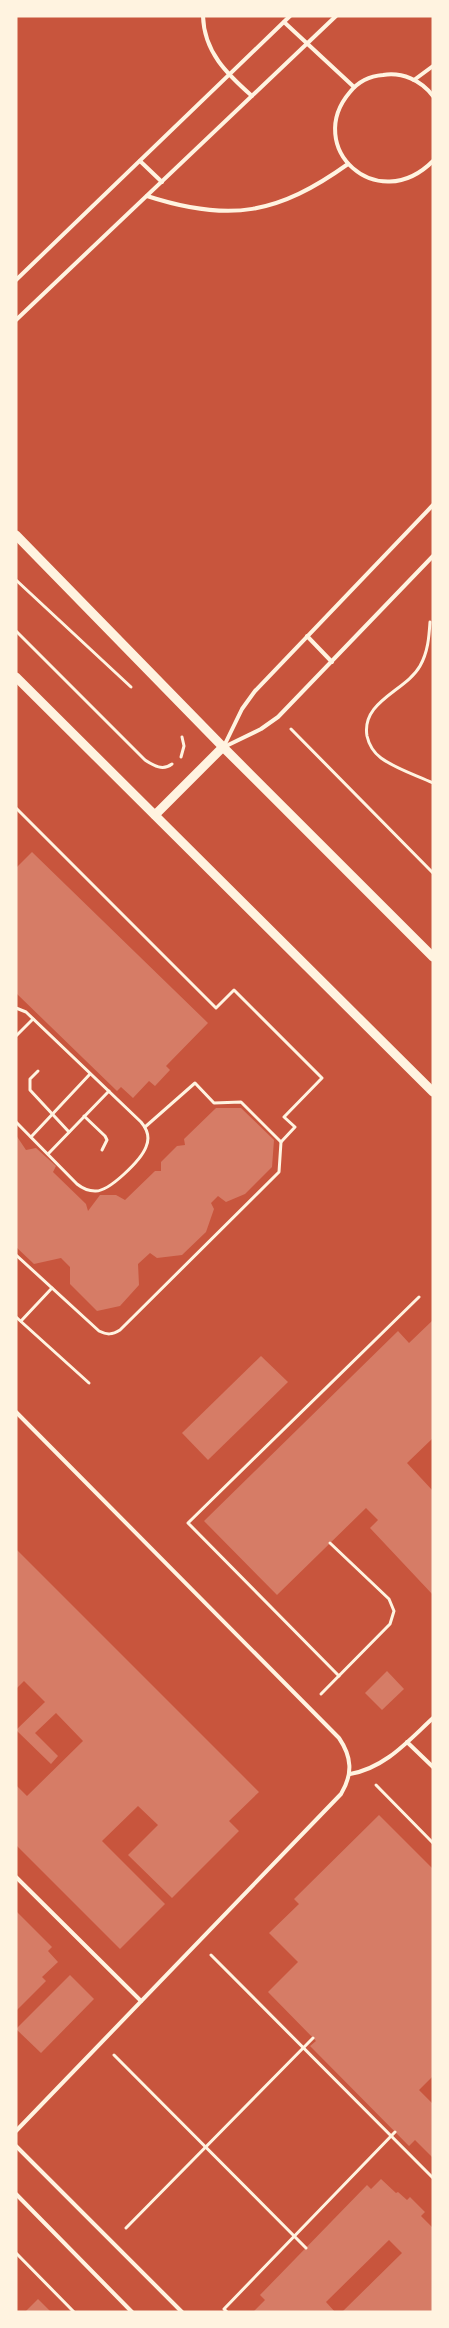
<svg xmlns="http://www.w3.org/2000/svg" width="449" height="2328" viewBox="0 0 449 2328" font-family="Jost,sans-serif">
  <rect width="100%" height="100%" fill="#c8553d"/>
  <g fill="#d67c66">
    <polygon points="32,852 208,1023 166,1066 170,1070 155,1086 149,1081 133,1098 121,1087 117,1091 16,993 16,868"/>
    <polygon points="216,1108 241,1108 274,1140 272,1167 245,1194 226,1202 218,1196 211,1203 214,1209 206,1232 182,1255 157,1258 150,1253 138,1264 139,1285 120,1306 97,1311 70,1284 70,1267 61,1258 34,1264 16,1247 16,1135 26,1150 36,1148 56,1166 53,1172 86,1204 88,1211 100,1195 116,1195 125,1200 155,1171 161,1171 161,1162 177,1146 185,1145 184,1139"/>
    <polygon points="433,1320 433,1438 407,1463 433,1491 433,1595 370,1528 378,1520 366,1508 277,1595 204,1521 398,1331 409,1343"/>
    <polygon points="261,1356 288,1382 208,1460 182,1433"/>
    <polygon points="16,1549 259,1792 229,1821 239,1831 172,1898 128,1855 158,1825 138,1806 102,1841 165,1904 120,1949 16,1845 16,1785 27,1796 83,1741 56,1713 35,1733 58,1756 51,1764 16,1730 45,1702 24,1681 16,1689"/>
    <polygon points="387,1671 404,1689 382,1710 365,1693"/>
    <polygon points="379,1815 433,1869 433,2076 419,2090 433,2104 433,2158 415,2140 409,2146 310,2046 316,2041 268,1992 298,1962 269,1933 299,1904 294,1899"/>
    <polygon points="16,1911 52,1947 48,1951 58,1962 42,1977 46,1981 16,2011"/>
    <polygon points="70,1975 94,1999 41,2053 16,2029"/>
    <polygon points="381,2179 396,2193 398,2192 407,2200 410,2197 425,2212 421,2216 433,2228 433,2312 342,2312 402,2253 389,2240 326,2302 335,2312 253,2312 265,2300 260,2295 367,2185 371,2189"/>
    <polygon points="38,2299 51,2312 25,2312"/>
  </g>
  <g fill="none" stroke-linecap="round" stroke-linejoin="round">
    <g stroke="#fff3e0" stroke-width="3">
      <polyline points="16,580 131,687"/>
      <path d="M 430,622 C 429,637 428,652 420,666 C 406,691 361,701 367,736 C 369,745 373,752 381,758 C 396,769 416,775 433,783"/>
      <path d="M 16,631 L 145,760 C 154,766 163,771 172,764"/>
      <polyline points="291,729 433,873"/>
      <polyline points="181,757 184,746 182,737"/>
      <polyline points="16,808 216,1008 234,990 322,1078 284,1117 295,1127 281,1142"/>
      <path d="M 16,1008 L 26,1012 L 141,1122 C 147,1129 150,1138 146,1147 C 141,1160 109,1192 95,1191 C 88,1191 82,1188 77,1184 L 16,1122"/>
      <polyline points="16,1036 33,1019"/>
      <polyline points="38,1071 30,1079 30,1090 69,1132"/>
      <polyline points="84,1116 105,1136 107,1140 102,1150"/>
      <polyline points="31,1137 90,1074"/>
      <polyline points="48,1154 109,1091"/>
      <path d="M 16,1255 L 99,1331 C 107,1335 112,1335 120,1330 L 279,1172 L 281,1142 L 241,1102 L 214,1103 L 195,1083 L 145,1127"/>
      <polyline points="16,1317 89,1383"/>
      <polyline points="21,1321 52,1288"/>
      <polyline points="339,1676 188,1523 419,1297"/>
      <polyline points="321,1694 390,1624 394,1611 389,1599 330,1543"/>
      <polyline points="376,1785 433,1843"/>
      <polyline points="211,1955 433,2178"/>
      <polyline points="114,2055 306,2248"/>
      <polyline points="126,2228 313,2038"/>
      <polyline points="16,2253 74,2312"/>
      <polyline points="227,2312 224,2309 395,2132"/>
    </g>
    <g stroke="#fff3e0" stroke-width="4">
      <path d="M 203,16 C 204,52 227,74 252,96"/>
      <polyline points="284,22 354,87"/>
      <polyline points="414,80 433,66"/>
      <path d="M 433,96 C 421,80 402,72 383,75 C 370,76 358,82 350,92 C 303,147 377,217 433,161"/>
      <polyline points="140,161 162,182"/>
      <path d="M 147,196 C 230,223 278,214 348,164"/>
      <polyline points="16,280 290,16"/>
      <polyline points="16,320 336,16"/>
      <polyline points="307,636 332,662"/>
      <polyline points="224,746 242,709 255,691 433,505"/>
      <polyline points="224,747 261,729 278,717 433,556"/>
      <path d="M 16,1412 L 339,1738 C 352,1757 353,1774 341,1794 L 16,2131"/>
      <polyline points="407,1742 433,1767"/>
      <path d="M 350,1774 C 385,1768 408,1741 433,1718"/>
      <polyline points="16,1877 141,2001"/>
      <polyline points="16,2146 182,2312"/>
      <polyline points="16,2194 132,2312"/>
    </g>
    <g stroke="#fff3e0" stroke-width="9">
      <polyline points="16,535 223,747 433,957"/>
      <polyline points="16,677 433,1092"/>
      <polyline points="155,815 223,747"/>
    </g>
  </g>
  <rect width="449" height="2328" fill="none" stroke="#fff3e0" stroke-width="35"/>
</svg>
